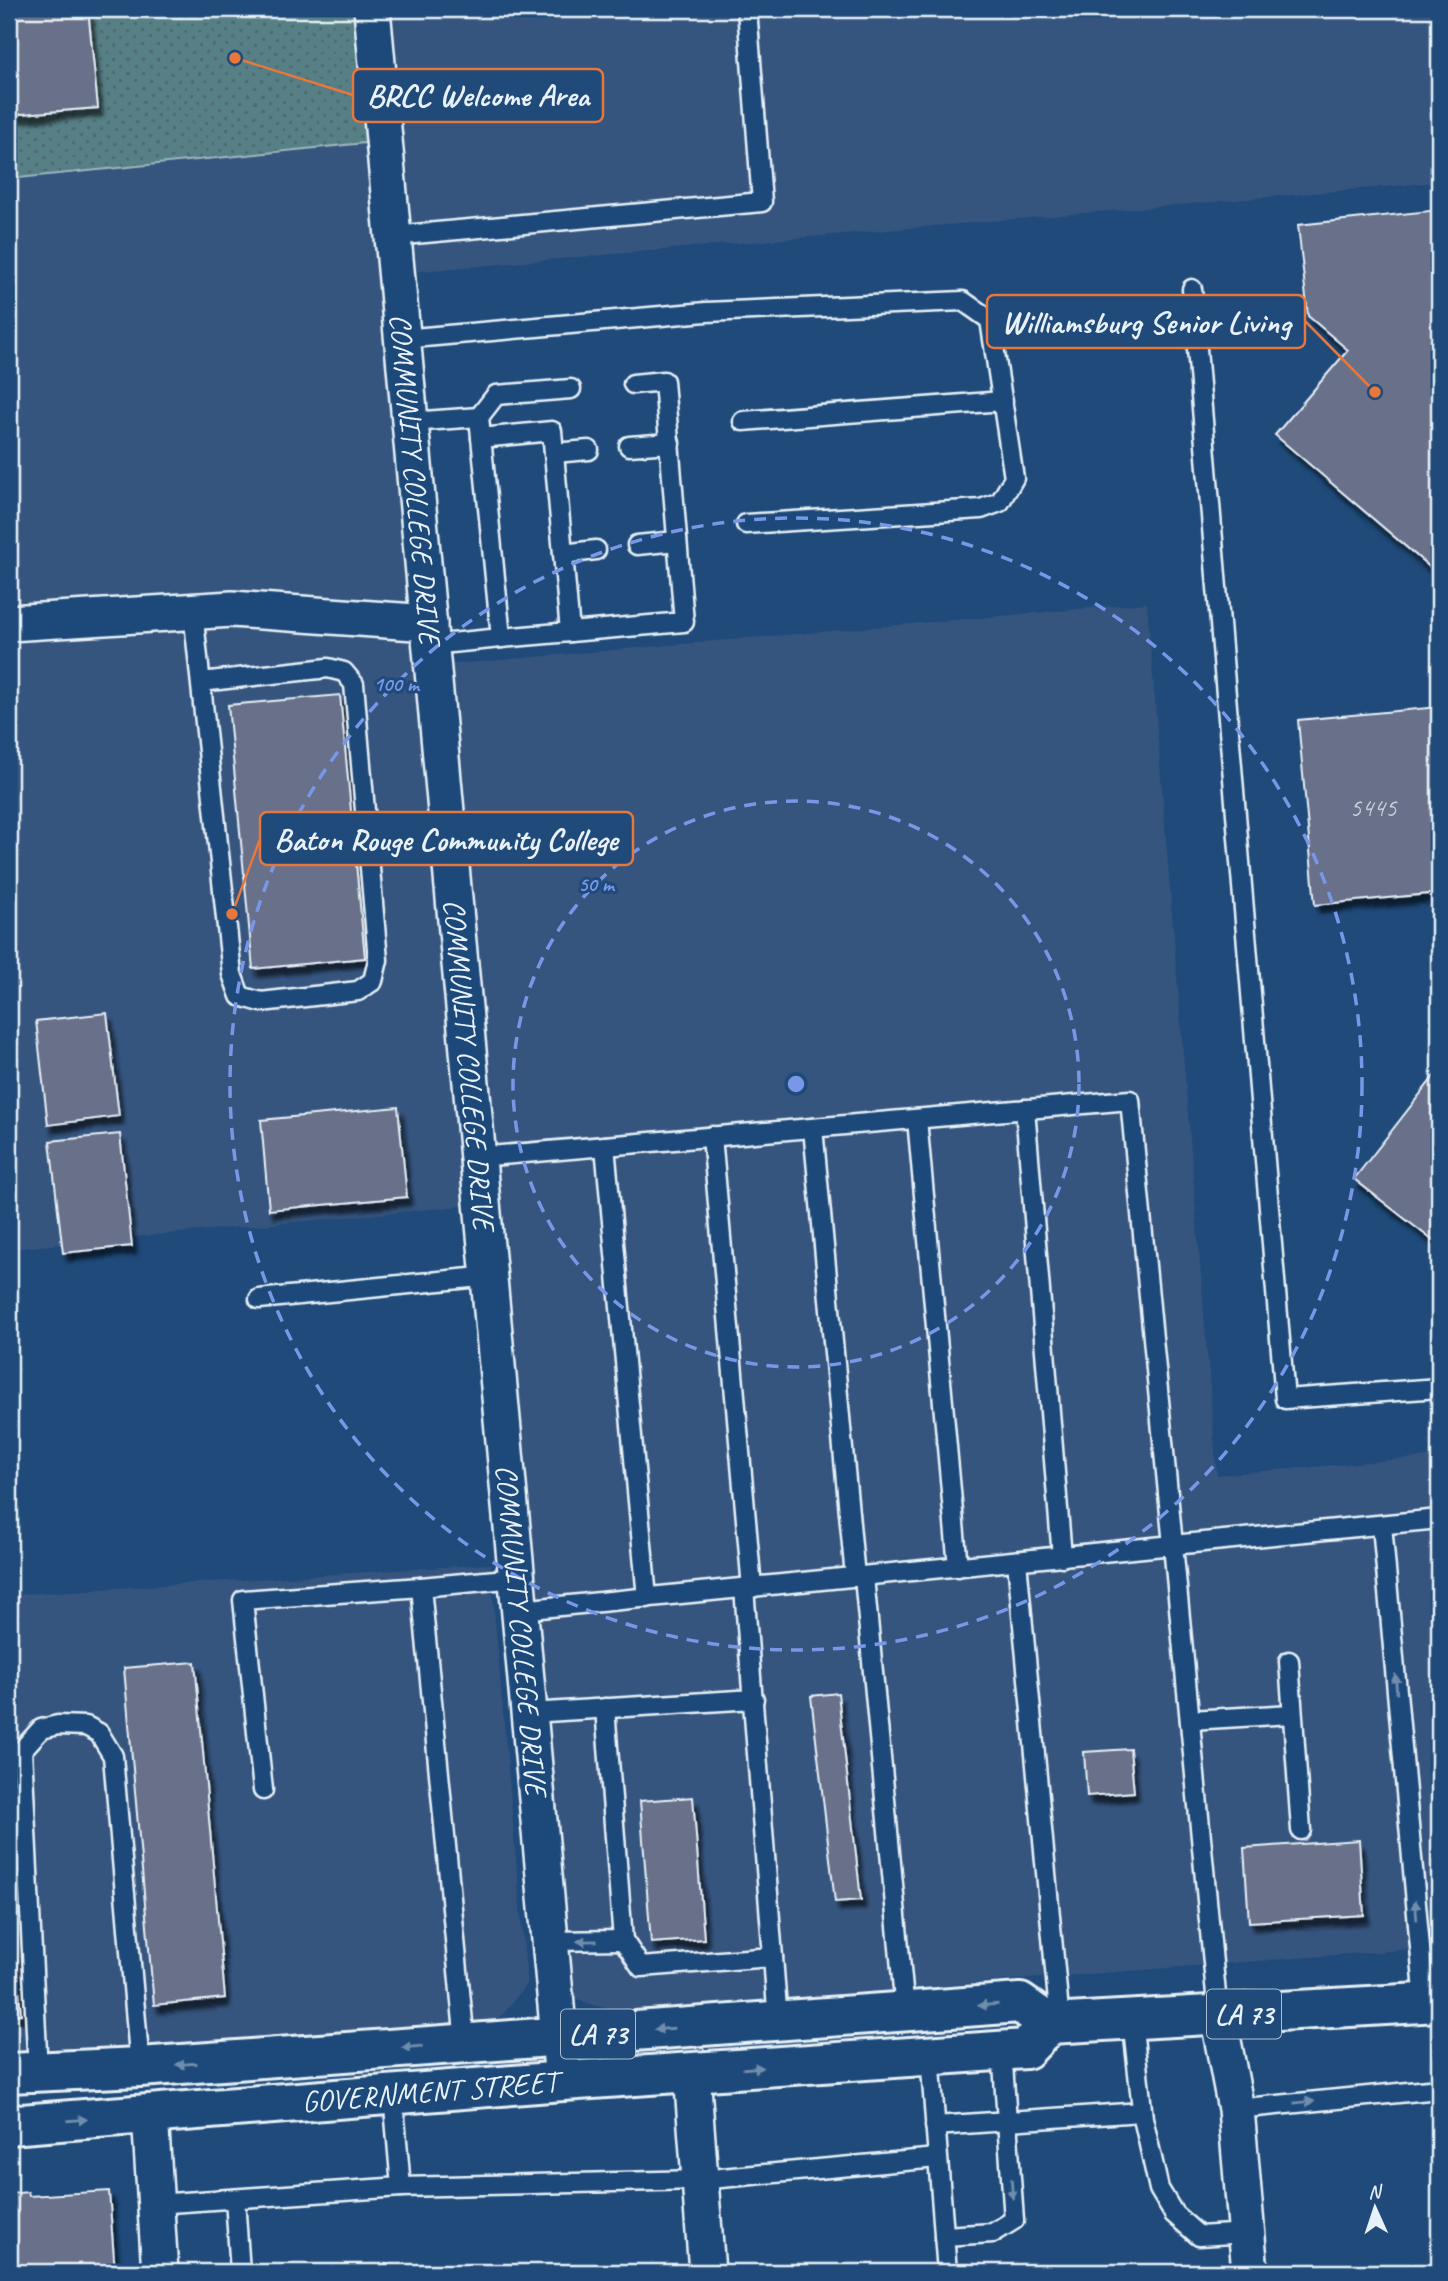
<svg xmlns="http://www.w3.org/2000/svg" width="1448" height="2281" viewBox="0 0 1448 2281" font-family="Caveat,sans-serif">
  <defs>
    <pattern id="grass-dots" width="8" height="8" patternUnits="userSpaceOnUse" patternTransform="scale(1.75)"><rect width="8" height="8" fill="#567f86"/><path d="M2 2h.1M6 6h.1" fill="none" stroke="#4f666b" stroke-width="1.8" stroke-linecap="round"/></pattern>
    <filter id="shadow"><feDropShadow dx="4.5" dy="8" stdDeviation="2" flood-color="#0009"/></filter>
  </defs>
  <rect width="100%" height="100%" fill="#1f4a7a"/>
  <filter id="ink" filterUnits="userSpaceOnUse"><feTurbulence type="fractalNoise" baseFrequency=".0143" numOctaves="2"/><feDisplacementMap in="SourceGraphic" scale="14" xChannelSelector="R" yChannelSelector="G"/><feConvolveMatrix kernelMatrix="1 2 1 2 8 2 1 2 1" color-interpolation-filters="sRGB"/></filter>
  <g filter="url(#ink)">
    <g fill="#35557f">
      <polygon points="9,9 1439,9 1439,182 397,273 433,666 1147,603 1217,1475 1439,1456 1439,1947 615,2011 555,1994 483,1204 9,1249"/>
      <polygon points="490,1564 527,1984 495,2024 258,2045 9,2055 9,1595"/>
    </g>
    <polygon fill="url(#grass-dots)" stroke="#9fb8bf" stroke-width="2" points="88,9 372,9 384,141 9,179 9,115 98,108"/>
    <g fill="#68708a" stroke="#e8f1f8" stroke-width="2" filter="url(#shadow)">
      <polygon points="9,9 88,9 98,108 9,115"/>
      <polygon points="1439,210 1439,575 1275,435 1348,350 1308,316 1298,225"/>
      <polygon points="340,695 365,958 253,969 228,705"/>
      <polygon points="1439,707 1439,893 1315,905 1298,720"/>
      <polygon points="107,1013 119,1116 48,1125 36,1021"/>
      <polygon points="1439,1070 1439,1232 1432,1240 1354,1179"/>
      <polygon points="398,1107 407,1197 269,1210 261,1120"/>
      <polygon points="120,1134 132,1246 63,1253 50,1141"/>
      <polygon points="195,1662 225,1998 154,2005 124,1668"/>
      <polygon points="838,1693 861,1900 835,1902 811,1696"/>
      <polygon points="1130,1749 1134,1792 1087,1796 1084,1752"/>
      <polygon points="693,1797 704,1939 651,1943 640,1801"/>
      <polygon points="1359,1840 1364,1915 1249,1922 1244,1848"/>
      <polygon points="9,1881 21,2014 9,2015"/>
      <polygon points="109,2191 115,2272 9,2272 9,2194 28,2192 29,2196"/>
    </g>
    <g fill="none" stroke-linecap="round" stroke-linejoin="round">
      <g stroke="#e8f1f8" stroke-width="23">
        <g id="lane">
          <polyline points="393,236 762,202 747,9"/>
          <polyline points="1192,289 1285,1399 1439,1388"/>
          <polyline points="402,339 706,312 963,301 990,320 1014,478 1000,502 981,509 746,524"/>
          <polyline points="479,417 496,395 571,389"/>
          <polyline points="743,421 1003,401"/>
          <polyline points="410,422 479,417 501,638 431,645"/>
          <polyline points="481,438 552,431 570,632 501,638"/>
          <polyline points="629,446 670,443"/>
          <polyline points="554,453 589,450"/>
          <polyline points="637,545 677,541"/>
          <polyline points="563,554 596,550"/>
          <polyline points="193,611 232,974 240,996 261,1002 358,991 373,981 378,960 354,684 344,672 328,668 201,682"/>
          <polyline points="570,632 684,622 664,381 633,384"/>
          <polyline points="1025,1109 1062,1557"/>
          <polyline points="917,1119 958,1567"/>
          <polyline points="813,1128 855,1577"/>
          <polyline points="712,1136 752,1588"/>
          <polyline points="605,1146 647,1598"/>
          <polyline points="479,1157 1130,1100 1173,1545 520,1610"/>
          <polyline points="259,1299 490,1276"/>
          <polyline points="1382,1525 1425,2003"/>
          <polyline points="1017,1561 1060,2023"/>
          <polyline points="864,1577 905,2011"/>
          <polyline points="744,1588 778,2021"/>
          <polyline points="1289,1661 1301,1830"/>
          <polyline points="605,1708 623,1940 641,1967 773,1957"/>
          <polyline points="530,1713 754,1699"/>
          <polyline points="1190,1720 1292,1714"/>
          <polyline points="263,1790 243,1600 421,1587"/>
          <polyline points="550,1941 623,1940"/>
          <polyline points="1218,2015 1173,1545 1439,1519"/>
          <polyline points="1132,2019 1143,2118 1159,2189 1174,2214 1199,2236 1247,2233"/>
          <polyline points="465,2043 421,1587 517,1578"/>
          <polyline points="930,2056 947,2272"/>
          <polyline points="38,2072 22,1750 41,1729 58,1725 86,1726 99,1733 113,1756 140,2067"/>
          <polyline points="393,2095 401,2187"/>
          <polyline points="1236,2109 1439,2089"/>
          <polyline points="935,2126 1142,2112"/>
          <polyline points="235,2199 240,2272"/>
          <polyline points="155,2204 401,2187 700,2180 937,2158"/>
          <polyline points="944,2236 993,2233 1014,2220 1002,2050"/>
        </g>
      </g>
      <g stroke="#e8f1f8" stroke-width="40">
        <g id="street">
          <path id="s1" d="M 372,9 L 563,2081"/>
          <polyline points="9,623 232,609 429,623"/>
          <polyline points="1218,2015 1236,2109 1250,2272"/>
          <polyline points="692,2073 707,2272"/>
          <polyline points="150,2114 160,2272"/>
        </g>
      </g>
      <g stroke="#e8f1f8" stroke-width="44">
        <g id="primary">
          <polyline points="9,2073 140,2067 1020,2003 1050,2024"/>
          <path id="s2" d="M 9,2125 L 563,2081 L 1026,2049 L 1050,2024 L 1439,2002"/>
        </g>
      </g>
      <use href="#lane" stroke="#1f4a7a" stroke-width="18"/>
      <use href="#street" stroke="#1f4a7a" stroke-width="35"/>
      <use href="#primary" stroke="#1f4a7a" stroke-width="38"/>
    </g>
    <defs><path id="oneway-solid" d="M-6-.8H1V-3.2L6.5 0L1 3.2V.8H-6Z" transform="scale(1.75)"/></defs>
    <g fill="#6f8dac">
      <use href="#oneway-solid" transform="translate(1396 1684) rotate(-95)"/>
      <use href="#oneway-solid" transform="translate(1416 1910) rotate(-95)"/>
      <use href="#oneway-solid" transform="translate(587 1941) rotate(179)"/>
      <use href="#oneway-solid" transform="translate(988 2005) rotate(176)"/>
      <use href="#oneway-solid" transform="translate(664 2029) rotate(176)"/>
      <use href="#oneway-solid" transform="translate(412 2047) rotate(176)"/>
      <use href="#oneway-solid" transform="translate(186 2064) rotate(176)"/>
      <use href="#oneway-solid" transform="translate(753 2068) rotate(-4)"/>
      <use href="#oneway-solid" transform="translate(1304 2102) rotate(-6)"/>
      <use href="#oneway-solid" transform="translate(77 2120) rotate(-4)"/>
      <use href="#oneway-solid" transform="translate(1012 2189) rotate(86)"/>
    </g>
  </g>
  <g fill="none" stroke="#7897e6" stroke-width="3.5" stroke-dasharray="12 9">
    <circle cx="796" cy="1084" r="283"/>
    <circle cx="796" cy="1084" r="566"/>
  </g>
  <g text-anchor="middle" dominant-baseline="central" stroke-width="6" stroke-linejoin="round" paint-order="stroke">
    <g font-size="26" fill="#c8d1dc">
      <text x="1373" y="807">5445</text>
    </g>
    <g fill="#1f4a7a" stroke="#acbfd2" stroke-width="2">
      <rect x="1207" y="1989.5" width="74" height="49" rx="5"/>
      <rect x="561" y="2009.5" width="74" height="49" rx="5"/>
    </g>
    <g font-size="28" font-weight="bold" fill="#e8f1f8">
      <text x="1244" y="2014">LA 73</text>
      <text x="598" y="2034">LA 73</text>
    </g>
    <g font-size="30" fill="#e8f1f8" stroke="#1f4a7a">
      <text stroke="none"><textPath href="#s1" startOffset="472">COMMUNITY COLLEGE DRIVE</textPath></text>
      <text stroke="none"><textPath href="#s1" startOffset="1060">COMMUNITY COLLEGE DRIVE</textPath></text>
      <text stroke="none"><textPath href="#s1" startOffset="1628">COMMUNITY COLLEGE DRIVE</textPath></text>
      <text stroke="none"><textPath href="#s2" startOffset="422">GOVERNMENT STREET</textPath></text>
    </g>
  </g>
  <circle cx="796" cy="1084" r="10" fill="#7897e6" stroke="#1f4a7a" stroke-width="3.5"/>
  <g font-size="21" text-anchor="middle" font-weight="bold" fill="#7897e6" stroke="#1f4a7a" stroke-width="6" stroke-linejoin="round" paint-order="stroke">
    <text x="396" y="691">100 m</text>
    <text x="596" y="891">50 m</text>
  </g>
  <path fill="none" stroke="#e8773b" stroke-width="2.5" d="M235 58L353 95M1375 392L1305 321M232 914L260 839"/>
  <g fill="#e8773b" stroke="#1f4a7a" stroke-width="2.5">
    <circle cx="235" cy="58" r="7"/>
    <circle cx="1375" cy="392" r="7"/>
    <circle cx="232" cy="914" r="7"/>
  </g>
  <g fill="#1f4a7a" stroke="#e8773b" stroke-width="2.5">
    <rect x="353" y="69" width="250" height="53" rx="7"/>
    <rect x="987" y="295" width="318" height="53" rx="7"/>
    <rect x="260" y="812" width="373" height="53" rx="7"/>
  </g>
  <g font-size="32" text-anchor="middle" font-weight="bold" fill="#e8f1f8">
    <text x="478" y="106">BRCC Welcome Area</text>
    <text x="1146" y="333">Williamsburg Senior Living</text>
    <text x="446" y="850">Baton Rouge Community College</text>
  </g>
  <rect width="1448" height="2281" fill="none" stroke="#1f4a7a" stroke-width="35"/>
  <rect x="18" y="18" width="1413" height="2246" fill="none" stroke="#e8f1f8" stroke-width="2.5" filter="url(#ink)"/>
  <g transform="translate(1375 2208) rotate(357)" stroke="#1f4a7a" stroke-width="5" paint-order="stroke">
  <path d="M0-5L12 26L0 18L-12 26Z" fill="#e8f1f8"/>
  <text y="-10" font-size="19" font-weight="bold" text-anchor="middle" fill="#e8f1f8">N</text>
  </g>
</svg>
